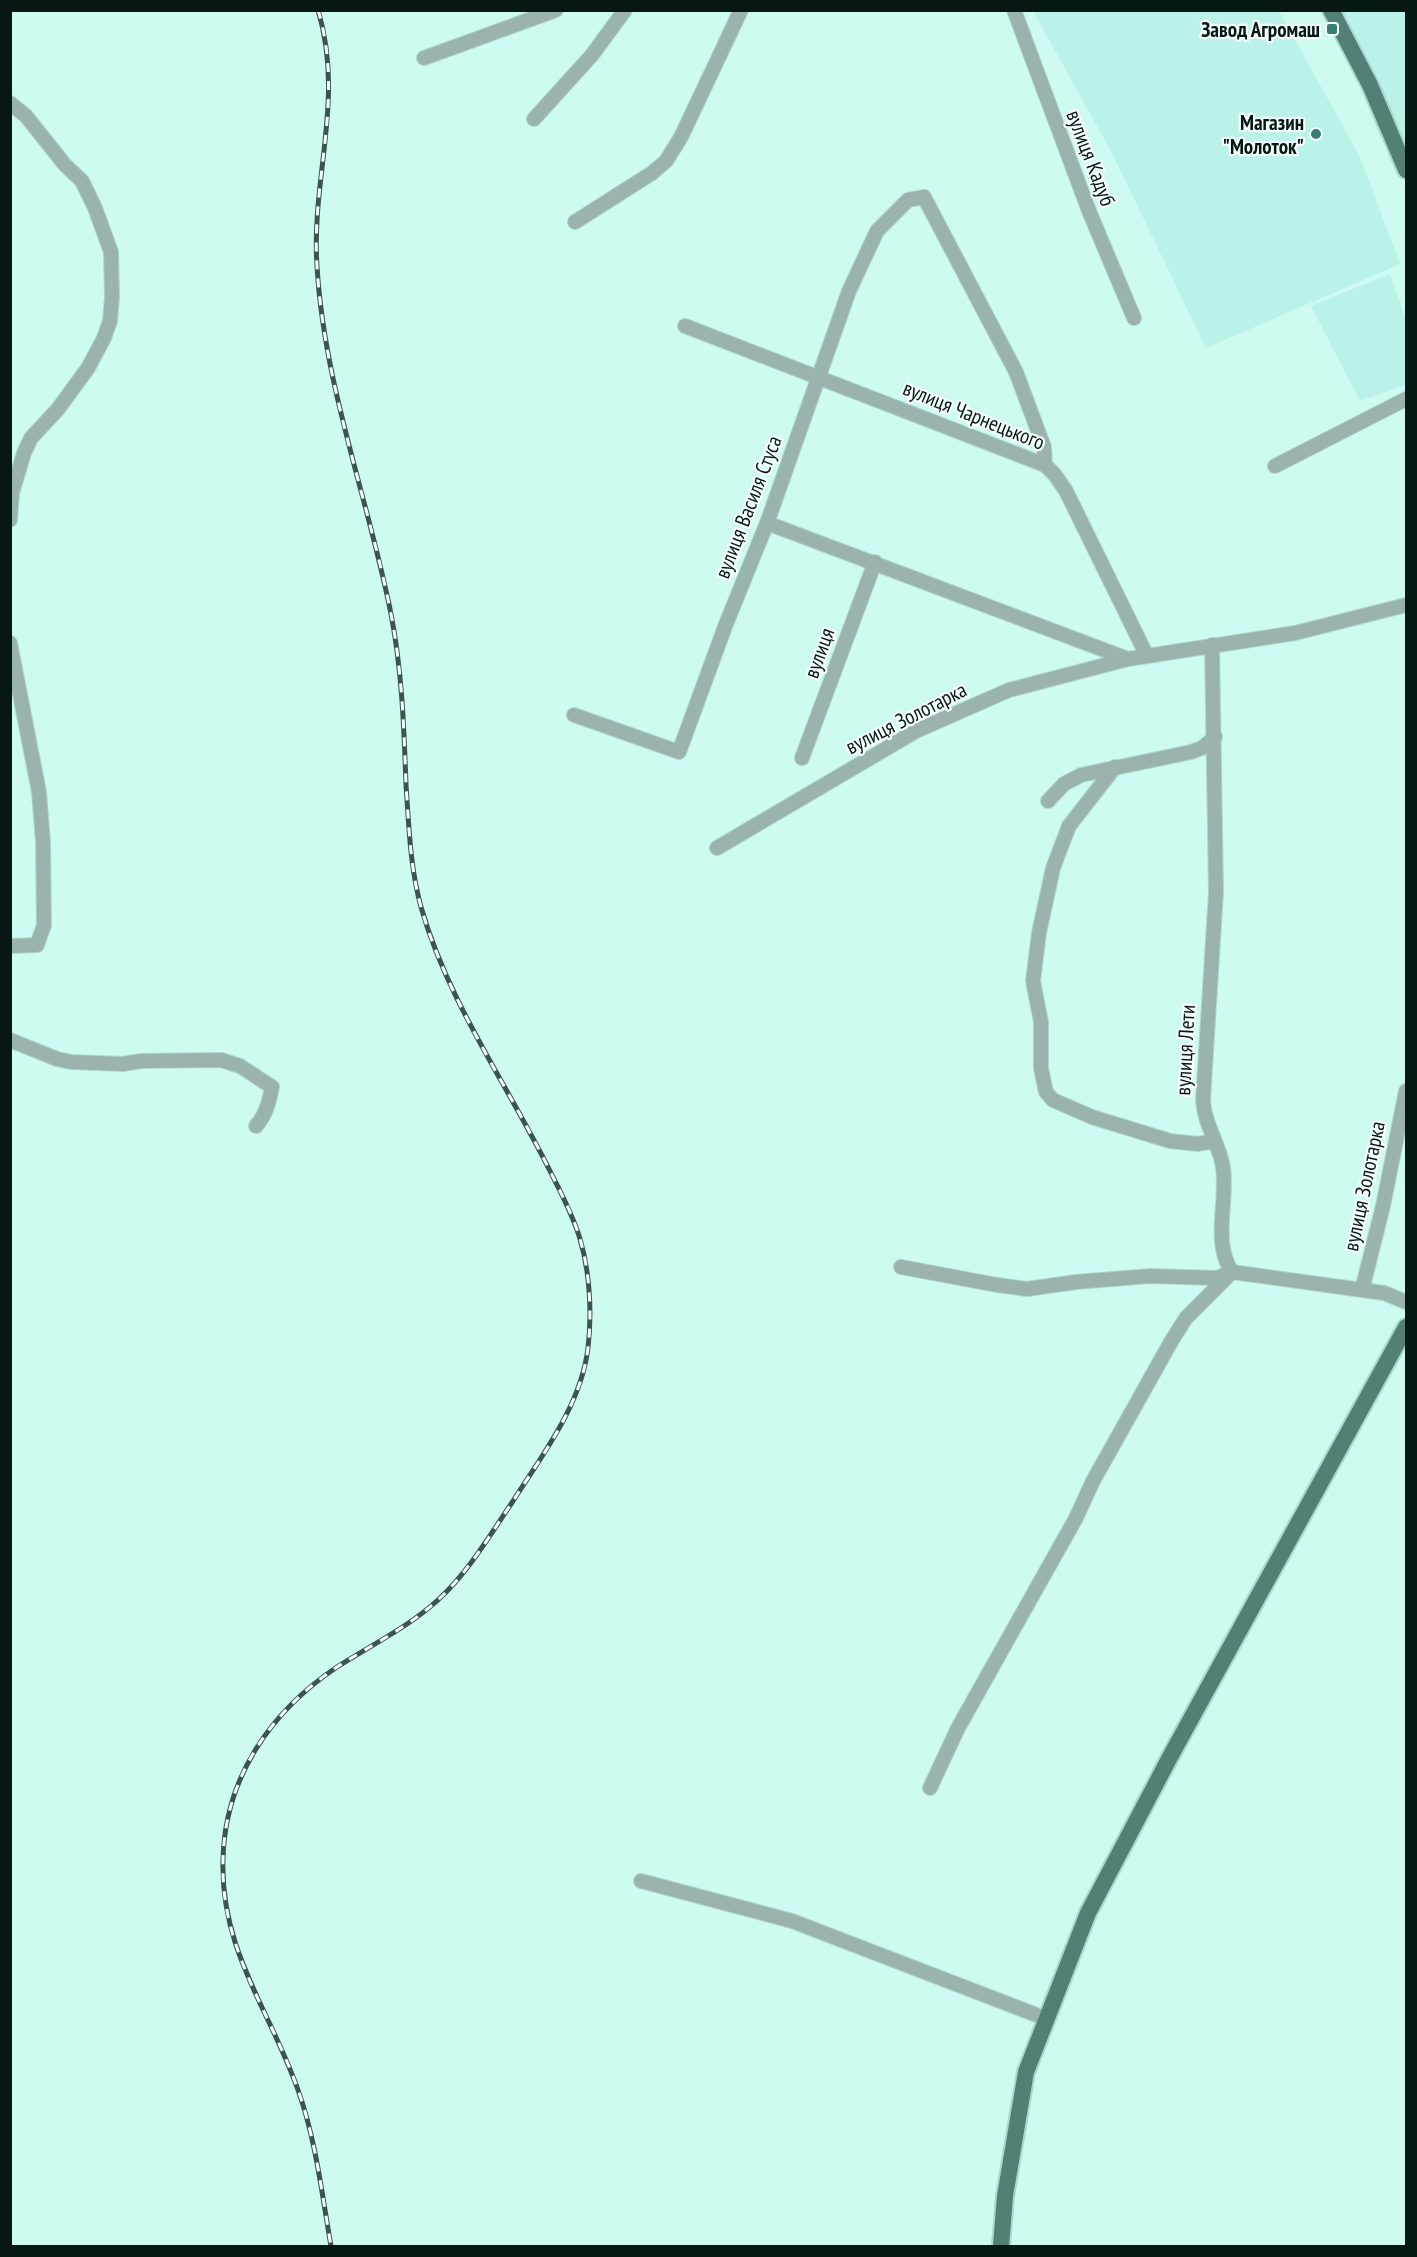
<svg xmlns="http://www.w3.org/2000/svg" width="1417" height="2257" viewBox="0 0 1417 2257" font-family="'PT Sans Narrow',sans-serif">
  <rect width="100%" height="100%" fill="#cdfaf1"/>
  <g fill="#baf2e7">
    <polygon points="1033,11 1279,11 1360,157 1400,264 1206,348 1113,155"/>
    <polygon points="1340,11 1406,11 1406,148 1375,81 1376,78"/>
    <polygon points="1390,274 1406,320 1406,385 1360,401 1311,306"/>
  </g>
  <g fill="none" stroke-linecap="round" stroke-linejoin="round">
    <g stroke="#add6ce" stroke-width="16">
      <g id="minor">
        <polyline points="1014,10 1089,211 1134,318"/>
        <polyline points="424,58 556,10"/>
        <polyline points="10,103 26,116 65,165 82,181 95,208 111,252 112,297 110,321 104,338 88,368 58,409 31,438 24,453 12,493 10,520"/>
        <polyline points="534,119 592,55 625,10"/>
        <polyline points="575,222 652,173 666,161 681,137 741,10"/>
        <polyline points="685,326 1045,465 1055,475 1066,491 1147,656"/>
        <polyline points="1275,466 1406,399"/>
        <polyline points="767,523 1128,659"/>
        <polyline points="10,643 39,792 43,842 44,925 37,945 10,946"/>
        <path d="M 1212,645 L 1216,892 L 1203,1100 C 1204,1124 1219,1143 1223,1167 C 1228,1201 1212,1242 1232,1272 L 1384,1293 L 1406,1302"/>
        <polyline points="574,715 679,752 726,624 767,523 849,291 877,231 908,200 924,197 1016,372 1044,447 1045,465"/>
        <polyline points="802,758 875,562"/>
        <polyline points="1115,767 1069,826 1053,868 1039,933 1033,981 1041,1022 1041,1068 1044,1083 1046,1092 1053,1100 1092,1117 1170,1141 1198,1144 1214,1141"/>
        <polyline points="1048,801 1064,784 1081,775 1191,752 1202,748 1215,737"/>
        <polyline points="717,848 916,731 1009,690 1128,659 1295,633 1406,605"/>
        <path d="M 10,1040 L 57,1059 L 71,1062 L 123,1064 L 141,1061 L 221,1060 L 240,1066 L 272,1087 C 269,1102 266,1115 256,1126"/>
        <polyline points="901,1267 997,1285 1027,1289 1076,1282 1150,1276 1217,1278 1232,1272 1186,1318 1172,1340 1093,1481 1076,1518 958,1728 930,1788"/>
        <polyline points="1362,1290 1383,1206 1406,1091"/>
        <polyline points="641,1881 792,1921 1047,2019"/>
      </g>
    </g>
    <g stroke="#add6ce" stroke-width="20">
      <g id="major">
        <polyline points="1331,10 1370,85 1406,170"/>
        <polyline points="1001,2246 1005,2196 1026,2072 1088,1913 1170,1757 1406,1327"/>
      </g>
    </g>
    <use href="#minor" stroke="#9bb3ae" stroke-width="14"/>
    <use href="#major" stroke="#528077" stroke-width="16"/>
    <g stroke="#3c5450" stroke-width="5">
      <path id="rail" d="M 318,10 C 345,99 311,178 317,266 C 324,386 368,498 391,614 C 402,670 404,728 406,785 C 409,827 410,867 421,907 C 448,1002 507,1084 550,1171 C 561,1193 573,1215 580,1239 C 590,1272 592,1314 588,1348 C 581,1405 543,1454 513,1501 C 490,1535 469,1571 439,1599 C 409,1627 371,1645 337,1667 C 270,1712 225,1778 223,1859 C 220,1950 270,2010 298,2090 C 316,2140 322,2195 331,2246"/>
    </g>
    <use href="#rail" stroke="#f6fffd" stroke-width="3" stroke-dasharray="9" stroke-linecap="butt"/>
  </g>
  <g fill="#387d72" stroke="#f6fffd" stroke-width="2">
    <rect x="1326" y="23" width="12" height="12" rx="3"/>
    <circle cx="1316" cy="134" r="6"/>
  </g>
  <g text-anchor="middle" dominant-baseline="central" stroke-width="4.5" stroke-linejoin="round" paint-order="stroke">
    <g font-size="21" font-weight="bold" fill="#061714" stroke="#f6fffd" text-anchor="end">
      <text x="1320" y="29">Завод Агромаш</text>
      <text x="1304" y="122">Магазин<tspan x="1304" dy="24">"Молоток"</tspan></text>
    </g>
    <g font-size="21" fill="#061714" stroke="#f6fffd">
      <text transform="translate(1091 158) rotate(69)">вулиця Кадуб</text>
      <text transform="translate(974 415) rotate(22)">вулиця Чарнецького</text>
      <text transform="translate(748 507) rotate(-69)">вулиця Василя Стуса</text>
      <text transform="translate(819 653) rotate(-70)">вулиця</text>
      <text transform="translate(906 718) rotate(-27)">вулиця Золотарка</text>
      <text transform="translate(1185 1050) rotate(-87)">вулиця Лети</text>
      <text transform="translate(1364 1186) rotate(-78)">вулиця Золотарка</text>
    </g>
  </g>
  <rect width="1417" height="2257" fill="none" stroke="#061714" stroke-width="24"/>
</svg>
